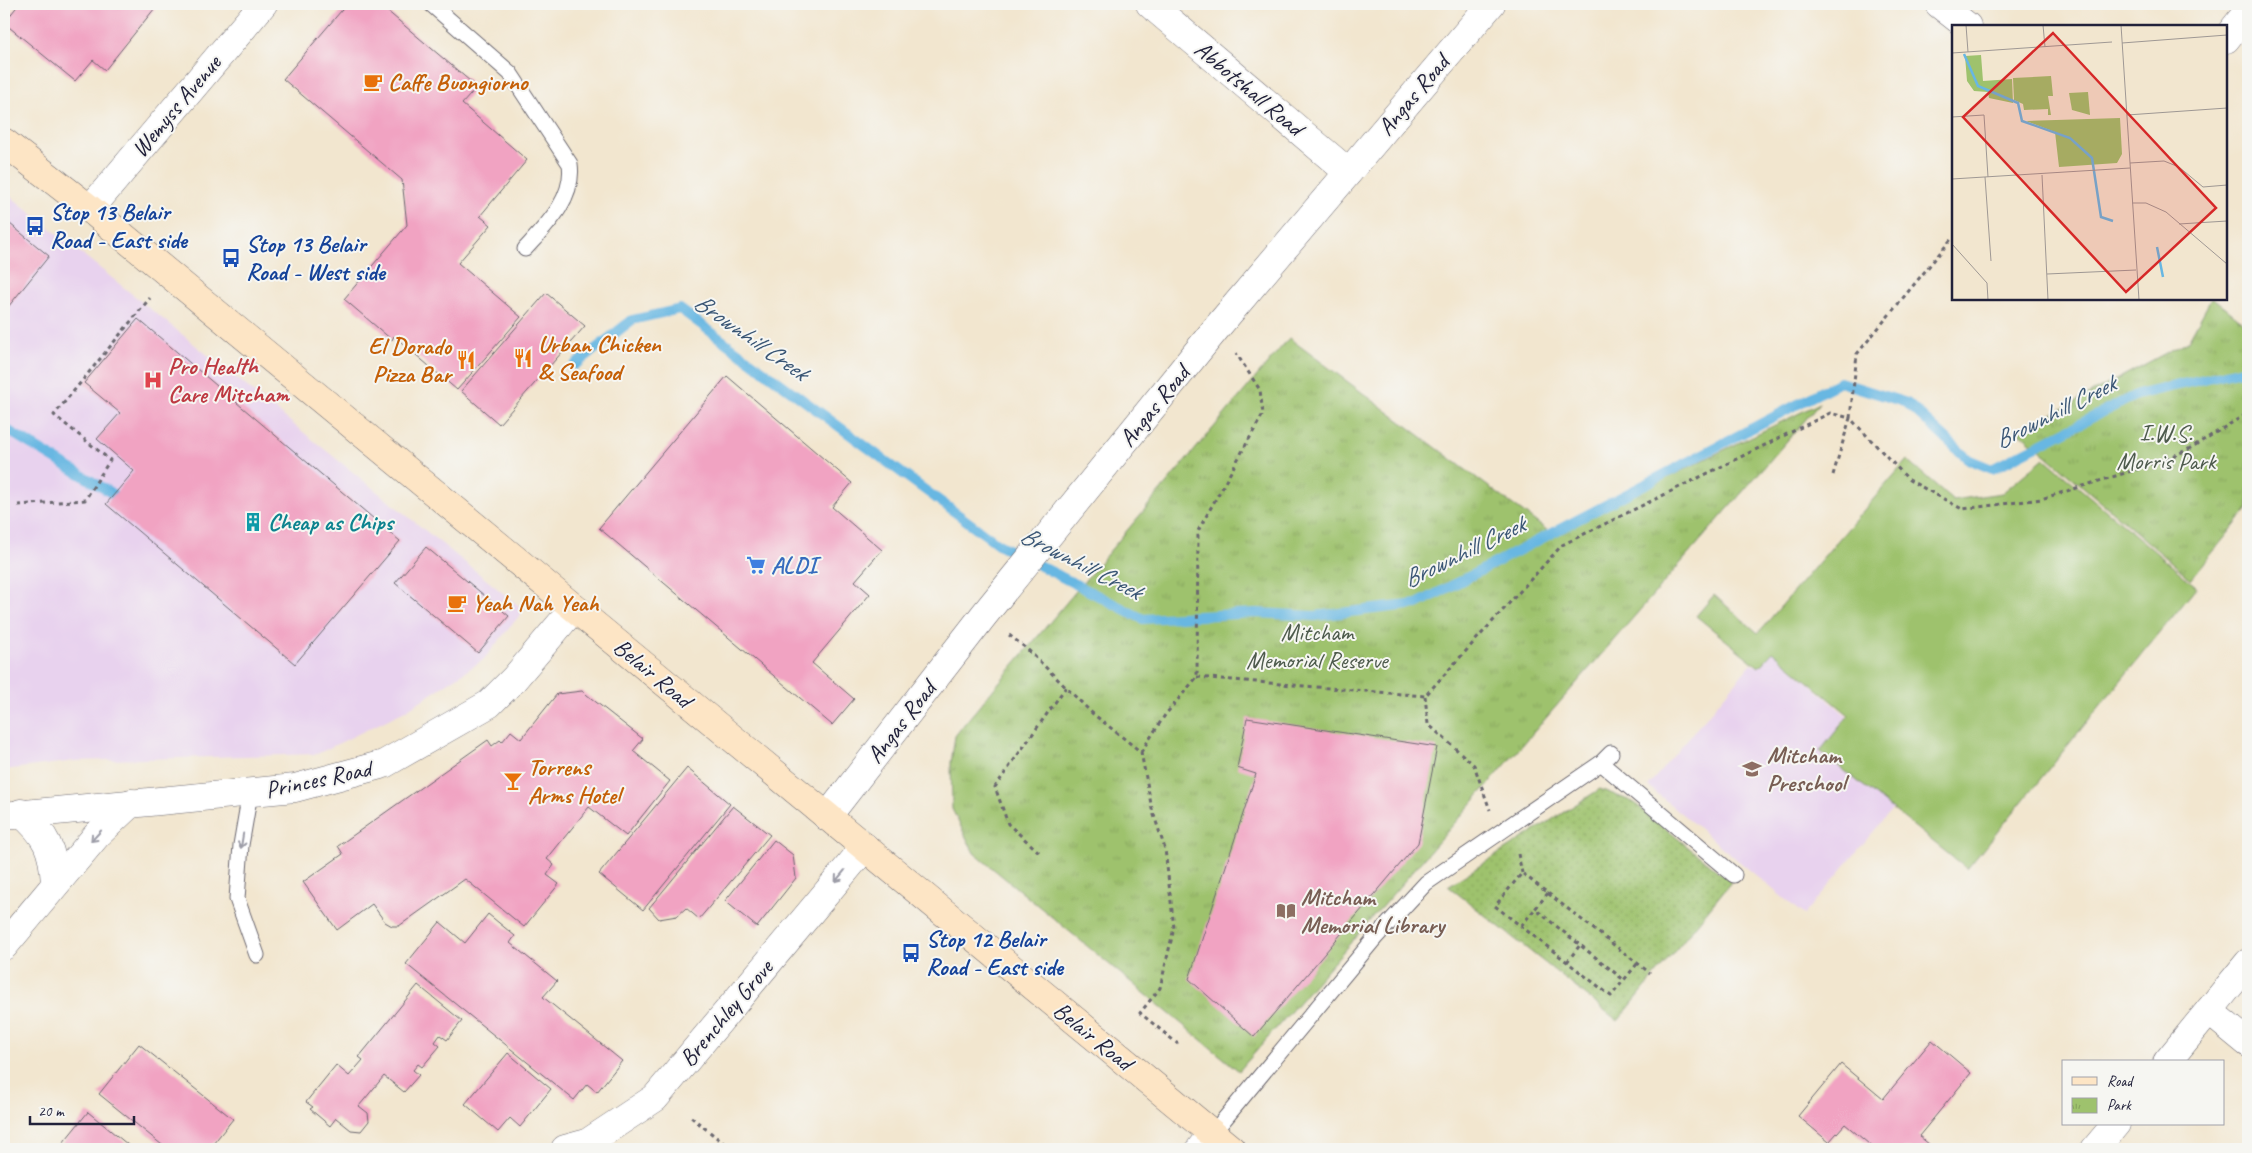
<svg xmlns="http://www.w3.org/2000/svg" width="2252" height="1153" viewBox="0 0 2252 1153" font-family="Caveat,sans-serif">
  <defs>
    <pattern id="grass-dots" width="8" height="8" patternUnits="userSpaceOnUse" patternTransform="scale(1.25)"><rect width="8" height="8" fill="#9ec26d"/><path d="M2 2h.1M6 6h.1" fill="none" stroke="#88a65f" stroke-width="1.8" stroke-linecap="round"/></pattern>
    <pattern id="park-tufts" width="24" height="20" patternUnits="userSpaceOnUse" patternTransform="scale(1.25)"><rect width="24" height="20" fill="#9ec26d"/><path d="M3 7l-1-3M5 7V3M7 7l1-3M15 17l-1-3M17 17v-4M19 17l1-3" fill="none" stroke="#88a65f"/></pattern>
  </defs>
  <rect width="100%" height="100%" fill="#f6f6f2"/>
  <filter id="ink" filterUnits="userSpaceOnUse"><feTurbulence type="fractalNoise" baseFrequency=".02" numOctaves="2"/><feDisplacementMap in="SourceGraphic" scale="10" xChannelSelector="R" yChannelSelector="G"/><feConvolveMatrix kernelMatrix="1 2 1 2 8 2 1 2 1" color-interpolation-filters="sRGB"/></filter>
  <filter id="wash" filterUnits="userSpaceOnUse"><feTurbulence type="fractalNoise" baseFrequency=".0096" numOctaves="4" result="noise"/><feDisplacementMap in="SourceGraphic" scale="20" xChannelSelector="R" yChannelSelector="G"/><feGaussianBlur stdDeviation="1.12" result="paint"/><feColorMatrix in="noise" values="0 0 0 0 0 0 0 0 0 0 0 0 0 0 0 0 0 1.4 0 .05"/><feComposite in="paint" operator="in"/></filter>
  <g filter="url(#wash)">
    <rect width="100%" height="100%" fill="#f2e6cf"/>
    <g fill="#e8d2ee">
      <polygon points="4,191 524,610 483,660 405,711 317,754 75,761 4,770"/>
      <polygon points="1773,652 1847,716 1820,752 1892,809 1804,915 1648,786 1751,664 1759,667"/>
    </g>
    <polygon fill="url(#grass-dots)" stroke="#607254" points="1600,789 1633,802 1731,882 1618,1021 1448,886"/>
    <g fill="url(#park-tufts)" stroke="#607254">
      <polygon points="2211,299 2214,299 2248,326 2248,509 2191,579 2019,432 2188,341"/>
      <polygon points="1289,338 1552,534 1820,403 1239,1071 974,853 952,809 951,763 955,736 965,723"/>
    </g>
    <polygon fill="#9ec26d" stroke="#607254" points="2044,458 2197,587 1967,869 1820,751 1849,715 1773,652 1759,667 1696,616 1714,595 1758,633 1907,460 1953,500 2002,493"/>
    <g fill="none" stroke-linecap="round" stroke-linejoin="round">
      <g stroke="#68b7e2" stroke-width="10">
        <polyline points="575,365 632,320 680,309 998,544 1143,619 1256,613 1315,616 1417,604 1840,382 1907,403 1968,459 1992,469 2136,395 2242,370 2248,367"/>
        <polyline points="4,428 113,494"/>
      </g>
    </g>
    <g id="blocks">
      <g fill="#f1a3c2">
        <polygon points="19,4 149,4 155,8 105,70 93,60 75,81 4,23"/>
        <polygon points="347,4 379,4 477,87 462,104 527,160 480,216 491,225 458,263 521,317 457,390 394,336 392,340 344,299 407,225 402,180 283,79"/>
        <polygon points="4,219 49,256 4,312"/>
        <polygon points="546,293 585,326 499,424 461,391"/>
        <polygon points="138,319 400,541 295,664 106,504 134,471 97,439 120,413 84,383"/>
        <polygon points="727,376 852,483 832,507 882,550 855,581 870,594 812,663 854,699 832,725 599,528"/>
        <polygon points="426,547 509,616 478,653 395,583"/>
        <polygon points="582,691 643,739 633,751 670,781 626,836 589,807 547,859 554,865 547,875 559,884 524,927 465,879 399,926 392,926 385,922 372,904 337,930 303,882 343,854 338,846 488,740 492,746 500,740 502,742 511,731 521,739 557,694"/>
        <polygon points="1247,718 1437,747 1418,843 1254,1037 1189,979 1256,774 1237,768"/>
        <polygon points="687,768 730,804 643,910 599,874"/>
        <polygon points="733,806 770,835 699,919 686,908 677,916 659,919 649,908"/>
        <polygon points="774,840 793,855 796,878 757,927 725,901"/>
        <polygon points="488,914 515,936 510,943 557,981 543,997 622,1061 597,1092 587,1084 574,1100 406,964 440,922 465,943"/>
        <polygon points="418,985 462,1021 447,1040 440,1035 435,1042 440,1046 422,1067 418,1064 413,1070 419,1075 404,1092 384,1076 359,1106 368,1113 369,1121 361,1131 351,1130 336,1118 330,1126 310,1109 313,1107 306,1102 336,1065 349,1076 363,1060 359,1057"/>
        <polygon points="1932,1040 1971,1073 1919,1136 1935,1149 1875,1149 1845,1124 1829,1142 1798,1116 1841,1064 1883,1099"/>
        <polygon points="139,1044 233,1119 209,1149 167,1149 99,1094"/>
        <polygon points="508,1053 551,1089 520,1127 510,1118 498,1132 465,1104"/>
        <polygon points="88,1112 133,1149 58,1149"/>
      </g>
    </g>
  </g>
  <g filter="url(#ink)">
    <use href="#blocks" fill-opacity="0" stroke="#6b676f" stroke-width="1"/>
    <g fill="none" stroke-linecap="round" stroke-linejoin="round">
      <g stroke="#6b676f" stroke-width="17">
        <g id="service">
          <path d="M 431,4 L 510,73 L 570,164 C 575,198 546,226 525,249"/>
          <polyline points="1601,763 1734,875"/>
          <polyline points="250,793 241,845 237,899 257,955"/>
          <polyline points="1212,1134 1375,938 1426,883 1601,763 1611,753"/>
        </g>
      </g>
      <g stroke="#6b676f" stroke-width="29">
        <g id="minor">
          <polyline points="1150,4 1348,172"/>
          <polyline points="1939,4 1967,26"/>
          <polyline points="2226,39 2248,11"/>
          <polyline points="90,209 263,4"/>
          <path d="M 21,813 C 47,835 53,850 55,883"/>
          <polyline points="827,817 984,615 1219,325 1491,4"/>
          <polyline points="4,946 97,835 131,803"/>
          <polyline points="2209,1011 2248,1043"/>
          <polyline points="2167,1062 2248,963"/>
          <polyline points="565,1149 587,1143 655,1098 865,847"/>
          <polyline points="1200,1149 1212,1134"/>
          <polyline points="2095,1149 2116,1124"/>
        </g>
      </g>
      <g stroke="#6b676f" stroke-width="29">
        <polyline id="tertiary" points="4,816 295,788 384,764 489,704 514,679 574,608"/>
      </g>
      <g stroke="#6b676f" stroke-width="29">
        <polyline id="secondary" points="4,142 90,209 1231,1149"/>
      </g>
      <g stroke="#6b676f" stroke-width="3" stroke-dasharray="4 4" stroke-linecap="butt">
        <polyline points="1833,475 1850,418 1909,480 1962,509 2041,499 2151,465 2187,450 2248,413"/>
        <polyline points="18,505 85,500 110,460 54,415 150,298"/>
        <polyline points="1009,635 1026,648 1092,713 1141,752 1152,809 1165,849 1174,928 1160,988 1140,1013 1178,1044"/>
        <polyline points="1197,677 1425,696 1562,545 1830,413 1850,418 1857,354 1953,237"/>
        <polyline points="1425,696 1428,724 1474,765 1490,810"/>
        <polyline points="1141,752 1165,715 1197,677 1198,531 1263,414 1260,390 1236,353"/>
        <polyline points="1039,852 1008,824 995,787 1066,687"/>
        <polyline points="1518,854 1522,873"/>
        <polyline points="1548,893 1535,909 1624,980"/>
        <polyline points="1521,926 1535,909"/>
        <polyline points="1567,962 1580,945"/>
        <polyline points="1637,964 1611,996 1495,906 1522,873 1650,973"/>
        <polyline points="691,1117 731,1149"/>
      </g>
      <use href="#service" stroke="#fff" stroke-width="15"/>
      <use href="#minor" stroke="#fff" stroke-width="28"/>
      <use href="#tertiary" stroke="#fff" stroke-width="28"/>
      <use href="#secondary" stroke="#fde5c5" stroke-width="28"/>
    </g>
    <defs><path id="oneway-shaft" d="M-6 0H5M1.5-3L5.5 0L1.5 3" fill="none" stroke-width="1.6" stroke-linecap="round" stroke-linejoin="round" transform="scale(1.25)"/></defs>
    <g stroke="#9c9ca7">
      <use href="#oneway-shaft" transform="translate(96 836) rotate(133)"/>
      <use href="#oneway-shaft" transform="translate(242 841) rotate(99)"/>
      <use href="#oneway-shaft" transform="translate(840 876) rotate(130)"/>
    </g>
  </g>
  <defs>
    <g id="cafe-bare" transform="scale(1.5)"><path d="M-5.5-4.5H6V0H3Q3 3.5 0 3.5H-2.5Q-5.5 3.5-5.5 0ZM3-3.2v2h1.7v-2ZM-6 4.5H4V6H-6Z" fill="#e8710a" stroke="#f6f6f2" stroke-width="2.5" paint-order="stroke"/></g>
    <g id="bus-bare" transform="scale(1.5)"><path d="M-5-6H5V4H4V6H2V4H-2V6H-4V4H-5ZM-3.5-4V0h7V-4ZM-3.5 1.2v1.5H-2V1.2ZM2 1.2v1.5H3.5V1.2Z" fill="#1a4fb4" stroke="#f6f6f2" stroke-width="2.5" paint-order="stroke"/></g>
    <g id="restaurant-bare" transform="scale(1.5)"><path d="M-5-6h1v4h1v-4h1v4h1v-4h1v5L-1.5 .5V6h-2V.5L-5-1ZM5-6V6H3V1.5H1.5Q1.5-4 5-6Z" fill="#e8710a" stroke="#f6f6f2" stroke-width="2.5" paint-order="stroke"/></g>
    <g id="hospital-bare" transform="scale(1.5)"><path d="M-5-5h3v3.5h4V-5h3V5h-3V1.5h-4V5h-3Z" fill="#e0444e" stroke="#f6f6f2" stroke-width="2.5" paint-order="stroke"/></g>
    <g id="building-bare" transform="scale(1.5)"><path d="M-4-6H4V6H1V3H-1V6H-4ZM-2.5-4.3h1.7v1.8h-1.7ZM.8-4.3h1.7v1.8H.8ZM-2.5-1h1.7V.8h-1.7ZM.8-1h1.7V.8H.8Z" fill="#0f9aa8" stroke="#f6f6f2" stroke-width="2.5" paint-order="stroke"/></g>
    <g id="supermarket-bare" transform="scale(1.5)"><path d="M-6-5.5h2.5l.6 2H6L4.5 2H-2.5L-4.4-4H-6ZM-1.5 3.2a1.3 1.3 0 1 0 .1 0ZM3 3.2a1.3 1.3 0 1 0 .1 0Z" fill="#3f7fe0" stroke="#f6f6f2" stroke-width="2.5" paint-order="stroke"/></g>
    <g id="school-bare" transform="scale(1.5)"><path d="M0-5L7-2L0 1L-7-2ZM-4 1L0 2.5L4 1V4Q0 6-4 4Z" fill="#8d6e63" stroke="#f6f6f2" stroke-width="2.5" paint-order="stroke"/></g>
    <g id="bar-bare" transform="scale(1.5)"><path d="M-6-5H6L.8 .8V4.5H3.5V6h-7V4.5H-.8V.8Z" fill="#e8710a" stroke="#f6f6f2" stroke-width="2.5" paint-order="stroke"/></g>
    <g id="library-bare" transform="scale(1.5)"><path d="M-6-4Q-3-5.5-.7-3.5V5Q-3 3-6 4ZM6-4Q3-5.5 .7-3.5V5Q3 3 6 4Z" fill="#8d6e63" stroke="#f6f6f2" stroke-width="2.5" paint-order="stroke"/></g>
  </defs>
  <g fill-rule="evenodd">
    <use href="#cafe-bare" x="373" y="82"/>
    <use href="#bus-bare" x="35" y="226"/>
    <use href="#bus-bare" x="231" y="258"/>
    <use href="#restaurant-bare" x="523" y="358"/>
    <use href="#restaurant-bare" x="466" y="360"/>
    <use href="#hospital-bare" x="153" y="380"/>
    <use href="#building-bare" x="253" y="522"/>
    <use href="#supermarket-bare" x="756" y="565"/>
    <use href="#cafe-bare" x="457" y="603"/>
    <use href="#school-bare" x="1752" y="769"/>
    <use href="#bar-bare" x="513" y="781"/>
    <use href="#library-bare" x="1286" y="911"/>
    <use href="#bus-bare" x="911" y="953"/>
  </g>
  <g text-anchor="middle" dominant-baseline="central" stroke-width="4" stroke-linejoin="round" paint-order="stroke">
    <g font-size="24" font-weight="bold" fill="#c56008" stroke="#f6f6f2" text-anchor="start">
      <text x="388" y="82">Caffe Buongiorno</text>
      <text x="538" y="344">Urban Chicken<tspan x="538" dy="28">&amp; Seafood</tspan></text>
      <text x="451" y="346" text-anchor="end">El Dorado<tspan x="451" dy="28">Pizza Bar</tspan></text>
      <text x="472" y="603">Yeah Nah Yeah</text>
      <text x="528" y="767">Torrens<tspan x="528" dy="28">Arms Hotel</tspan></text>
    </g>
    <g font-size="24" fill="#22223b" stroke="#f6f6f2">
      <text transform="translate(1249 88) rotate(40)">Abbotshall Road</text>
      <text transform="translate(1413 95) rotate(-50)">Angas Road</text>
      <text transform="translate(176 106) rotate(-50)">Wemyss Avenue</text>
      <text transform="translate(1154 406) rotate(-51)">Angas Road</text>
      <text transform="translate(653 673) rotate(40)">Belair Road</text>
      <text transform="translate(901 722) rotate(-52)">Angas Road</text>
      <text transform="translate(318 779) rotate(-12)">Princes Road</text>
      <text transform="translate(726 1013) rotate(-50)">Brenchley Grove</text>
      <text transform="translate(1093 1036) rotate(39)">Belair Road</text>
    </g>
    <g font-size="24" font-weight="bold" fill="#164399" stroke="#f6f6f2" text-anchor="start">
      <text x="50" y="212">Stop 13 Belair<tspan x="50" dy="28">Road - East side</tspan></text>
      <text x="246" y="244">Stop 13 Belair<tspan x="246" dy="28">Road - West side</tspan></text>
      <text x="926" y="939">Stop 12 Belair<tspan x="926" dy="28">Road - East side</tspan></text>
    </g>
    <g font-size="24" font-weight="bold" fill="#be3a42" stroke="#f6f6f2" text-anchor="start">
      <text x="168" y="366">Pro Health<tspan x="168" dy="28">Care Mitcham</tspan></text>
    </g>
    <g font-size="24" fill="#4d5a4c" stroke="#f6f6f2">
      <text x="2166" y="433">I.W.S.<tspan x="2166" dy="28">Morris Park</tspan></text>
      <text x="1317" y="632">Mitcham<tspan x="1317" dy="28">Memorial Reserve</tspan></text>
    </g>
    <g font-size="24" font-weight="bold" fill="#0d838f" stroke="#f6f6f2" text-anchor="start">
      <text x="268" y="522">Cheap as Chips</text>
    </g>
    <g font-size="24" font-weight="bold" fill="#366cbe" stroke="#f6f6f2" text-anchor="start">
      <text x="771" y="565">ALDI</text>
    </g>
    <g font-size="24" font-weight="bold" fill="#785e54" stroke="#f6f6f2" text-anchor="start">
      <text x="1767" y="755">Mitcham<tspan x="1767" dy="28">Preschool</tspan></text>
      <text x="1301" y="897">Mitcham<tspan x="1301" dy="28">Memorial Library</tspan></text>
    </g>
    <g font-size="25" font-style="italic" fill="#3a5675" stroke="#f6f6f2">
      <text transform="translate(751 337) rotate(35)">Brownhill Creek</text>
      <text transform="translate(2055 412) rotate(-27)">Brownhill Creek</text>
      <text transform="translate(1464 552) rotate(-26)">Brownhill Creek</text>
      <text transform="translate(1081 563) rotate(27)">Brownhill Creek</text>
    </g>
  </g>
  <g transform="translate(1952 25)">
    <rect width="275" height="275" fill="#f2e6cf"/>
    <path d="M 136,67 L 138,90 L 120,85 L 117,68 Z" fill="#9ec26d"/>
    <path d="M 29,30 L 31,56 L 60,54 L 61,78 L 37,73 L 36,67 L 22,66 L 15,56 L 13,31 ZM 168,93 L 170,129 L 165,138 L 107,142 L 103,107 L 74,96 Z" fill="#9ec26d"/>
    <path d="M 99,51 L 101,71 L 96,71 L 99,90 L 96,90 L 96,84 L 72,85 L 71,79 L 62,75 L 61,53 Z" fill="#9ec26d"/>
    <path fill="none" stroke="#68b7e2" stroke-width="2.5" d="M 12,29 L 26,61 L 66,78 L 70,96 L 118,113 L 140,133 L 149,192 L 161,196M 205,222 L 211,252"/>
    <path fill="none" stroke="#9f9894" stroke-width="1" d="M 14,0 L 16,27M 91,0 L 93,22M 169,0 L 187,275M 170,18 L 275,10M 0,28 L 160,17M 175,90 L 275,83M 0,92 L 32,90 L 36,152M 178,138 L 212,136 L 227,142 L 251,162 L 275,160M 90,150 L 96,275M 33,152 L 39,236M 0,154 L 178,143M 180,178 L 194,178 L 214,187 L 275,239M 227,199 L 275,196M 0,219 L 35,258 L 36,275M 95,249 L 184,245"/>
    <path fill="#d62828" fill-opacity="0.15" stroke="#d62828" stroke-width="2.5" d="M 101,8 L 264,183 L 174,267 L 11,92 Z"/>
    <rect width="275" height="275" fill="none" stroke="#22223b" stroke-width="2.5"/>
  </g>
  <rect width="2252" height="1153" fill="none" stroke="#f6f6f2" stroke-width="20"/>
  <rect x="2062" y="1060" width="162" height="65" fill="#f6f6f2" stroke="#a1a1a9"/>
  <rect x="2072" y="1077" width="25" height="8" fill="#fde5c5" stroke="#a1a1a9"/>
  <text x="2107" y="1086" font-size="15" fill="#22223b">Road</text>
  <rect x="2072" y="1098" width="25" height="15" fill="url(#park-tufts)" stroke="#a1a1a9"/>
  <text x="2107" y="1110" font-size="15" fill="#22223b">Park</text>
  <path d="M30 1116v8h104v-8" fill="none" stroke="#22223b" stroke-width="2.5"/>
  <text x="38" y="1116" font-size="15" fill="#22223b" stroke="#f6f6f2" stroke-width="4" paint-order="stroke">20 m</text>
</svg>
